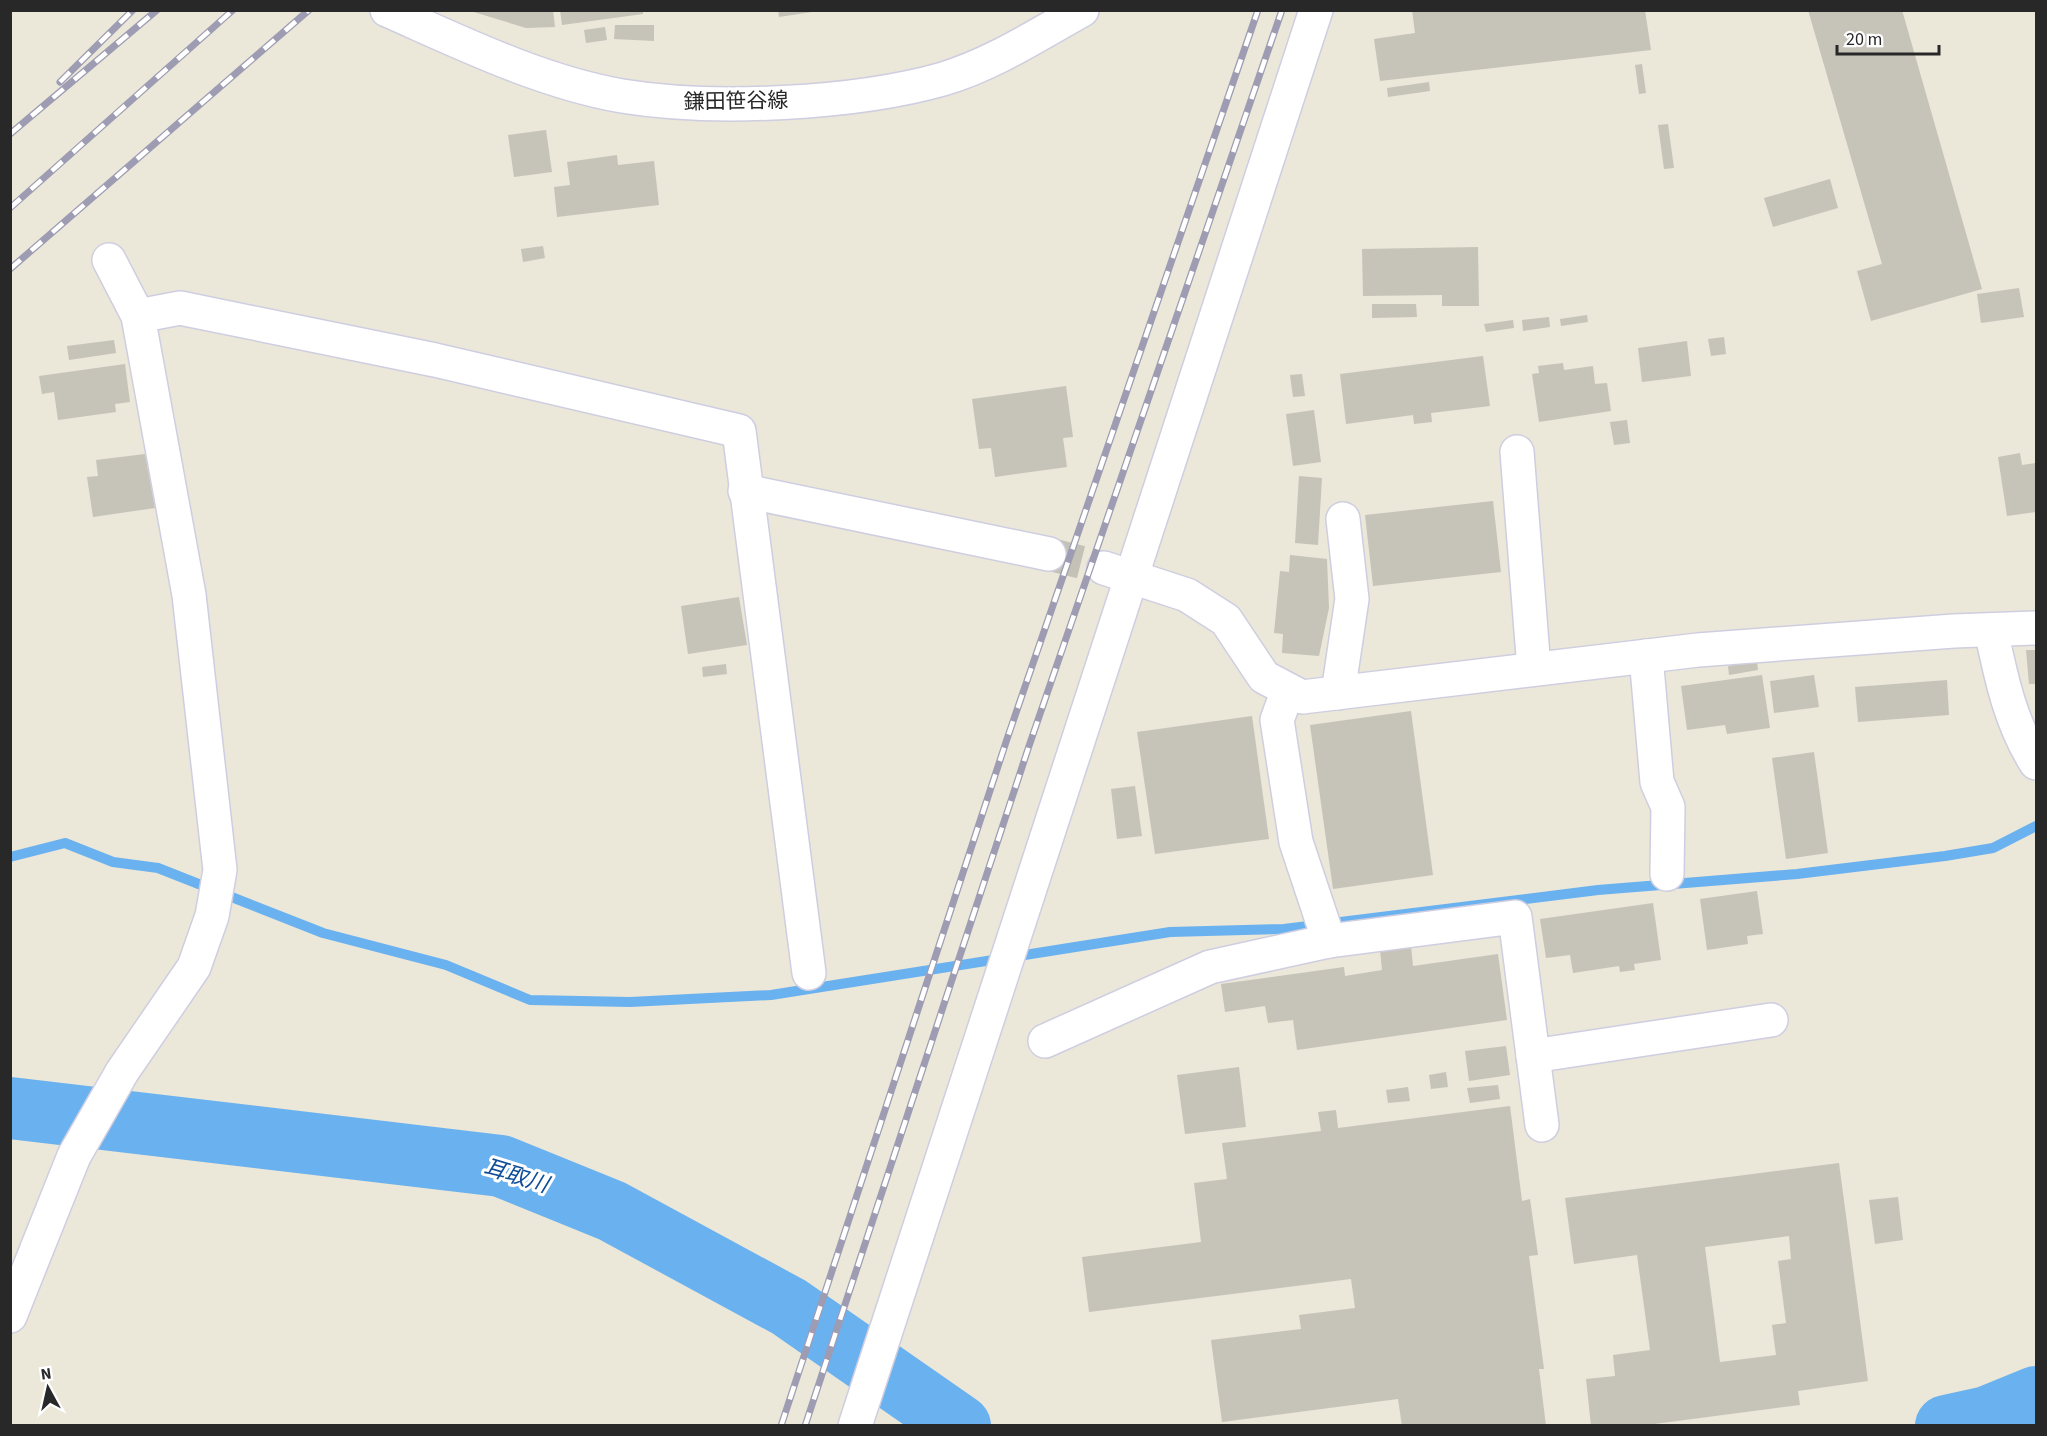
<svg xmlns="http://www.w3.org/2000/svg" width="2047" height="1436" viewBox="0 0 2047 1436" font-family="'Source Sans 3','Noto Sans JP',sans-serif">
  <rect width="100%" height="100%" fill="#ebe7d9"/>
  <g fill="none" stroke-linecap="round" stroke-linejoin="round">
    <polyline stroke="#6ab1ef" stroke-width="10" points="10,857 65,843 113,862 158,868 323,933 446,965 530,1000 630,1002 771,995 1170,932 1284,929 1598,890 1797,874 1945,856 1993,848 2036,826"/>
    <g stroke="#6ab1ef" stroke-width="62">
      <polyline points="10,1108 501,1166 612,1211 789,1307 960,1426"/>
      <polyline points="1946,1426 1987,1417 2036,1397"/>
    </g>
  </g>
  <g fill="#c6c3b9" fill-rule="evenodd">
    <polygon points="467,10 553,10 555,27 526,28"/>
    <polygon points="560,10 643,10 643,14 562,25"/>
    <polygon points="778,10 812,10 812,12 779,17"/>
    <polygon points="1412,10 1645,10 1651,50 1380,81 1374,39 1415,33"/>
    <polygon points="1808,10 1902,10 1982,289 1871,321 1857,271 1882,264"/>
    <polygon points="615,25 654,25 654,41 614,39"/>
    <polygon points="605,27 607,40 586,43 584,30"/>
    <polygon points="1642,64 1646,93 1639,94 1635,65"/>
    <polygon points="1429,82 1430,91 1388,97 1387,88"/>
    <polygon points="1668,124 1674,168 1664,169 1658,125"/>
    <polygon points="546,130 552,172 514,177 508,135"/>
    <polygon points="617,155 618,165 654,161 659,205 557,217 554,187 570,185 567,162"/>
    <polygon points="1830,179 1838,208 1773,227 1764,198"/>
    <polygon points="543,246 545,258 523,262 521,249"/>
    <polygon points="1478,247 1479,306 1442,306 1442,295 1363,296 1362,249"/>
    <polygon points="2019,288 2024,317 1981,323 1977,294"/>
    <polygon points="1372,304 1416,304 1417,317 1372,318"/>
    <polygon points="1587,315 1588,322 1561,326 1560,319"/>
    <polygon points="1549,317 1550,327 1523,331 1522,320"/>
    <polygon points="1513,320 1514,328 1486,332 1484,324"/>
    <polygon points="1724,337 1726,354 1711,356 1708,339"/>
    <polygon points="114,340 116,353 69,360 67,346"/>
    <polygon points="1687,341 1691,376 1642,382 1638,348"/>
    <polygon points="1483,356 1490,406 1431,413 1432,422 1414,424 1413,415 1346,424 1340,374"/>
    <polygon points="1563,363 1564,370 1593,366 1595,384 1607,383 1611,411 1539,422 1532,374 1539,373 1538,366"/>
    <polygon points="125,364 130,402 115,404 116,412 58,420 54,392 42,394 39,376"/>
    <polygon points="1302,374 1305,396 1293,397 1290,375"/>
    <polygon points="1066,386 1073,437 1063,438 1067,467 995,477 991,448 979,449 972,399"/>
    <polygon points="1314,410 1321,462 1293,466 1286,414"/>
    <polygon points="1627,420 1630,443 1614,445 1610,422"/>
    <polygon points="2020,453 2022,465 2036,463 2036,512 2007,516 1998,457"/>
    <polygon points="145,454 155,508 93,517 87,477 98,476 96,460"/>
    <polygon points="1299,476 1322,478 1318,545 1295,543"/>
    <polygon points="1493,501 1501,572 1373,586 1365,515"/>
    <polygon points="1290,555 1327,559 1329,608 1319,656 1282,653 1283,634 1274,633 1280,571 1289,572"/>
    <polygon points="739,597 747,645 688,654 681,606"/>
    <polygon points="2026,650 2036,650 2036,684 2029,684"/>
    <polygon points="1757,662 1758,670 1729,675 1728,666"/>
    <polygon points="726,664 727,674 703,677 702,667"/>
    <polygon points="1762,675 1770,728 1727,734 1725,725 1687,730 1681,686"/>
    <polygon points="1814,675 1819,707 1774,713 1770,681"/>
    <polygon points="1947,680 1949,715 1858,722 1855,687"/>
    <polygon points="1411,711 1433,875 1333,889 1310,725"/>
    <polygon points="1252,716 1269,839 1155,854 1137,732"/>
    <polygon points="1814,752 1828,853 1786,859 1772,758"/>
    <polygon points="1135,786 1142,836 1117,839 1111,789"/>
    <polygon points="1757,891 1763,934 1747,936 1748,944 1707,950 1700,899"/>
    <polygon points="1653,903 1661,960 1634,964 1635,970 1620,972 1619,966 1573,973 1570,955 1546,958 1540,919"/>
    <polygon points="1411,946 1413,966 1498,954 1507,1020 1297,1050 1293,1020 1268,1023 1265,1006 1225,1012 1221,984 1344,967 1345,976 1382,970 1380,950"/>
    <polygon points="1506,1046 1510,1075 1469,1081 1465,1051"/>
    <polygon points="1239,1067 1246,1127 1185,1134 1177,1075"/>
    <polygon points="1446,1072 1448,1087 1431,1089 1429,1075"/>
    <polygon points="1498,1085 1500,1099 1470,1103 1467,1088"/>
    <polygon points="1408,1087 1410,1101 1388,1103 1386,1090"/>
    <polygon points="1510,1106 1522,1201 1530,1199 1538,1255 1529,1256 1544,1369 1539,1369 1546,1426 1402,1426 1398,1399 1222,1422 1211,1340 1301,1329 1299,1315 1355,1308 1351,1279 1089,1312 1082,1257 1201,1242 1194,1183 1227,1179 1222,1143 1321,1131 1318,1112 1336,1110 1338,1128"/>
    <path d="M 1839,1163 L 1868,1381 L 1798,1391 L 1800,1405 L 1639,1426 L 1591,1426 L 1586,1379 L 1615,1376 L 1613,1355 L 1650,1350 L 1637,1255 L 1574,1264 L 1565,1198 ZM 1789,1236 L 1791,1259 L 1778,1261 L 1786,1323 L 1772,1325 L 1776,1355 L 1720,1362 L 1705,1247 Z"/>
    <polygon points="1898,1197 1903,1240 1875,1244 1869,1200"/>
  </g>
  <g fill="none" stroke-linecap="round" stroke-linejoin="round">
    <polyline stroke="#c4c1b6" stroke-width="33" stroke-dasharray="33 16" stroke-linecap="butt" points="1049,554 1104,568"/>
    <g stroke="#cfcee1" stroke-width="36">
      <g id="minor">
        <path d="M 387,10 C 462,43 541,82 622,96 C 714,111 855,104 943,79 C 993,64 1037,35 1082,10"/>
        <polyline points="138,316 180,308 435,360 739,431 809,973"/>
        <polyline points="1517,452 1534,669"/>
        <polyline points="745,491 1049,554"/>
        <polyline points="1104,568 1187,595 1226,620 1264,677 1302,697 1698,650 1954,631 2036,628"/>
        <path d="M 1991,630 C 2001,677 2010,722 2036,763"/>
        <polyline points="1646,656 1657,782 1668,807 1667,874"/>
        <polyline points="1288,690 1277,720 1296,842 1329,941"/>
        <polyline points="1338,693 1352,599 1343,519"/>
        <polyline points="1045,1041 1210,967 1329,941 1515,917 1542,1125"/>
        <polyline points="1533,1056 1771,1020"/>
        <polyline points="10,1316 74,1156 122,1072 194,967 212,916 220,870 189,595 138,316 109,260"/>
        <polyline points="855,1426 1316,10"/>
      </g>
    </g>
    <use href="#minor" stroke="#fff" stroke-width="33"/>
    <g stroke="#9d9cb3" stroke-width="7">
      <g id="rail">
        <polyline points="60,82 133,10"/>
        <polyline points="10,134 157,10"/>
        <polyline points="10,208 233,10"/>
        <polyline points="10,269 309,10"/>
        <polyline points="781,1426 1007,739 1258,10"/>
        <polyline points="805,1426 1029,746 1282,10"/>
      </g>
    </g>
    <use href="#rail" stroke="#fff" stroke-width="4.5" stroke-dasharray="14" stroke-linecap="butt"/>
  </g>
  <g text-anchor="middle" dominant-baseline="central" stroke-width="6" stroke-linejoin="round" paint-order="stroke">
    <g font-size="21" fill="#282828" stroke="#fff">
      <text transform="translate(736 101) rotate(-1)">鎌田笹谷線</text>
    </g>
    <g font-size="22" font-style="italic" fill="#0c4c98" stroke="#fff">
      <text transform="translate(516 1176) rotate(17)">耳取川</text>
    </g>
  </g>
  <rect width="2047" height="1436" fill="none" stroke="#282828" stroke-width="24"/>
  <g transform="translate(48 1388) rotate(352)" stroke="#ffffff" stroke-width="4.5" paint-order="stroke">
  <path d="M0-4.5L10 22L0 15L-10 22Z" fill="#282828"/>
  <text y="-9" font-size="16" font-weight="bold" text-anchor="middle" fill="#282828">N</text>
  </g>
  <path d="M1837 45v9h102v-9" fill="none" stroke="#282828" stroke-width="3"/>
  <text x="1846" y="45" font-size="18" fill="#282828" stroke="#ffffff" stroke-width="4.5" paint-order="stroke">20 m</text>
</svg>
